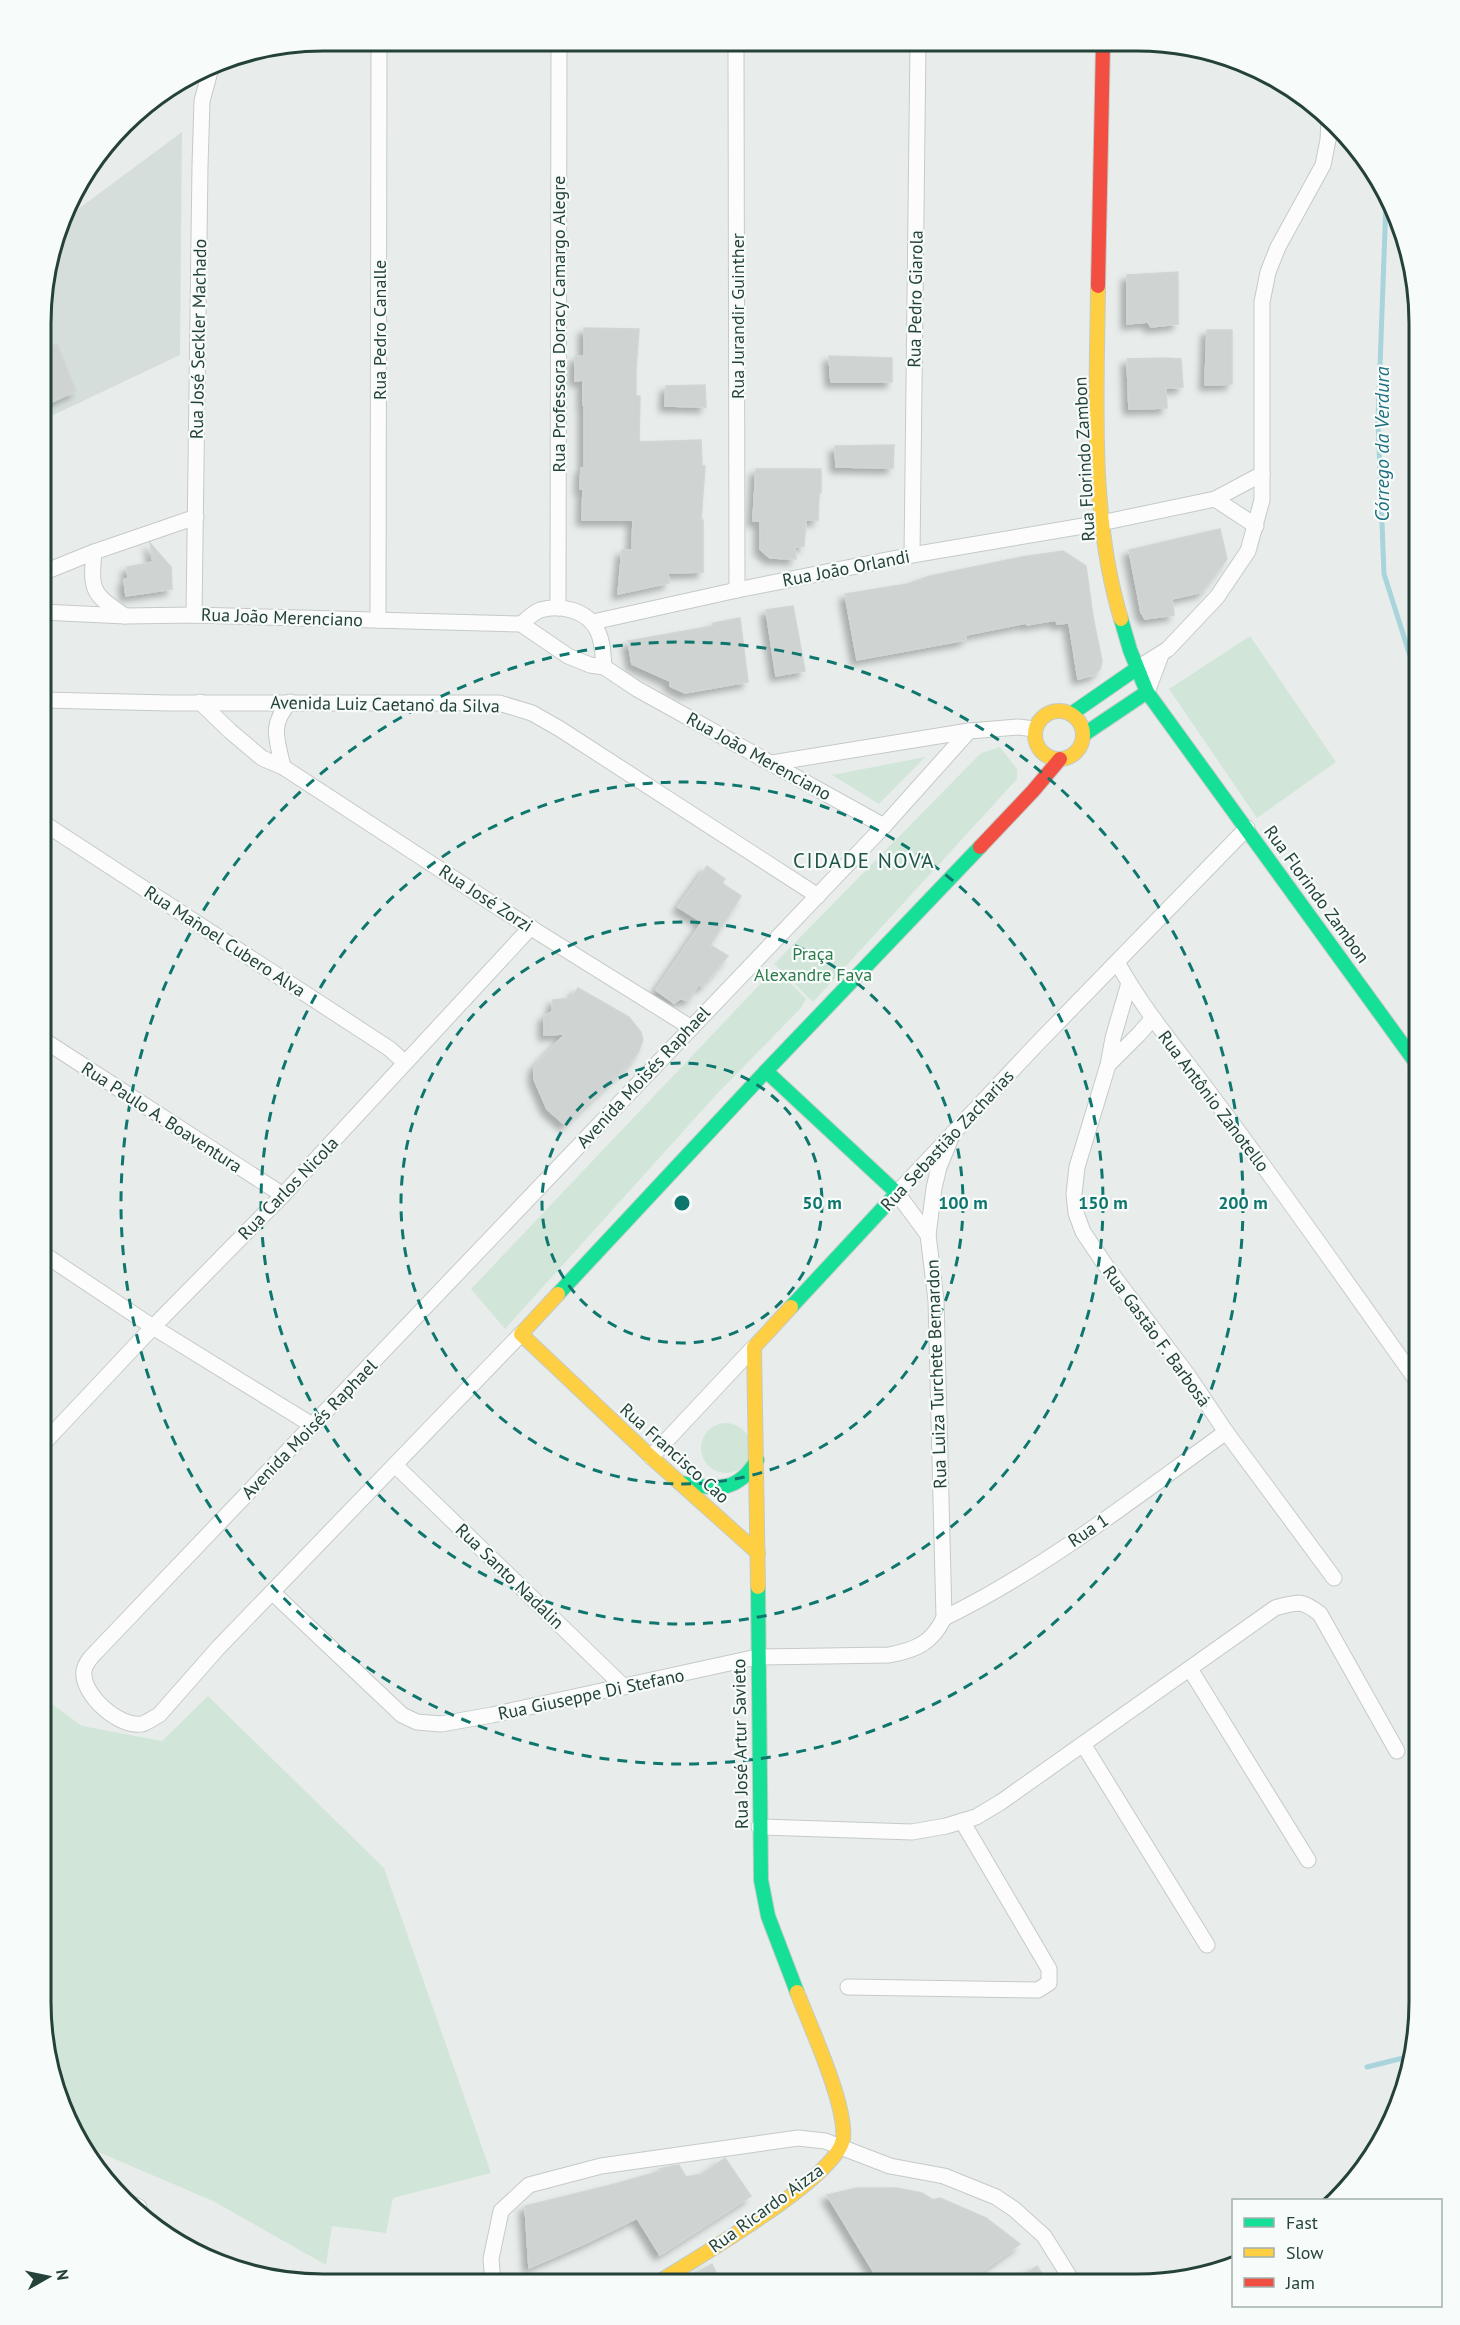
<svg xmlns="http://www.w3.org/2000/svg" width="1460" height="2325" viewBox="0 0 1460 2325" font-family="'PT Sans',sans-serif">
  <defs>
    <filter id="shadow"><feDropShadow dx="-5.5" dy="5.5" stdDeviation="3" flood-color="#0004"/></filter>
  </defs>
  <rect width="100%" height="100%" fill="#e8edeb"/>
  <polygon fill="#d6dedb" points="182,132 180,355 43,420 43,286 62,221"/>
  <g fill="#d1e6d8">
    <polygon points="1250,636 1336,762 1257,818 1169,689"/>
    <polygon points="1000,747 1017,769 1017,779 813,1002 774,964 981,753"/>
    <polygon points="925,757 879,804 832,775"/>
    <polygon points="778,970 806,999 801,1008 716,1095 505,1329 471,1289 764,980"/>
    <circle cx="726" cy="1448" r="25"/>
    <polygon points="41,1696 82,1726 162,1741 208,1696 384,1868 491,2173 393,2198 386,2233 332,2226 326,2265 213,2201 82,2145 62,2111 41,2002"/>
  </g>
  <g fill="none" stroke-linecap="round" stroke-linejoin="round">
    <g stroke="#a9d4db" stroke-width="5">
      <polyline points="1388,197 1386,202 1378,421 1384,574 1419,684"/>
      <polyline points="1367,2067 1411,2056"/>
    </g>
  </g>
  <g fill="#cfd4d2" stroke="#d1d6d4" stroke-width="1.5" filter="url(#shadow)">
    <polygon points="1178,272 1178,324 1151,327 1148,322 1127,324 1127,275"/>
    <polygon points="584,328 639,329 636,368 636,396 640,396 639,442 701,440 702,466 705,466 701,520 703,520 703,572 668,573 669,583 618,594 622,550 632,550 633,520 582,520 583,489 580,489 581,468 584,468 584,405 583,405 583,380 575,381 575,357 584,356"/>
    <polygon points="1207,330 1232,330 1232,384 1205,385"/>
    <polygon points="57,344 76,391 43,406 43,350"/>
    <polygon points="829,356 892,358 892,382 831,382"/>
    <polygon points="1165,358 1181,359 1183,387 1166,388 1167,408 1129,409 1127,359"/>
    <polygon points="705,385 706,407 665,406 666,386"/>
    <polygon points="894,445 893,468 836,467 835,446"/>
    <polygon points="756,469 821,469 821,493 819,493 818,520 806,520 804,546 795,547 796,559 770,558 760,549 760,521 753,521"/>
    <polygon points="1220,529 1227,559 1202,592 1172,599 1174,615 1145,619 1141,612 1129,550"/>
    <polygon points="150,543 171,567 172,589 126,596 124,580 128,578 127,567 153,562"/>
    <polygon points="1063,551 1086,566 1093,617 1102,661 1100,669 1094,675 1078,679 1069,623 1057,624 1056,620 1027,625 1026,623 966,635 966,640 857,660 845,594 907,584 930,576 1022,557"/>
    <polygon points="793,606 805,671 776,676 766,610"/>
    <polygon points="740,618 748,682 685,693 670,686 670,681 632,664 628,641 713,626 713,623"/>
    <polygon points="707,866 725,879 722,883 741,896 710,945 728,956 702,987 699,984 689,1000 680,999 674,1003 656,990 702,922 678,907"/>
    <polygon points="578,988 629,1017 641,1032 643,1040 638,1053 630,1063 565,1125 547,1109 534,1079 534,1067 565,1034 544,1035 544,1016 552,1012 553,1000 571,998"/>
    <polygon points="725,2158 751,2196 660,2255 637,2218 586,2243 529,2268 525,2206 615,2184 661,2171 659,2169 672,2166 679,2165 686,2177 702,2174"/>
    <polygon points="857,2188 897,2188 922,2193 933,2200 940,2198 986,2218 1020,2244 964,2284 881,2284 827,2195"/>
    <polygon points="712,2264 721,2283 681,2283 700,2271"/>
    <polygon points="1037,2266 1049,2284 1009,2284"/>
  </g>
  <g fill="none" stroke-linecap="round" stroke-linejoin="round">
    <g stroke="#c5cac8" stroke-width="17">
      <g id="street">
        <polyline points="736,42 737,590"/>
        <polyline points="1215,499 1256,526"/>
        <path d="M 94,552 C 90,592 93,594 125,616"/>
        <polyline points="912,555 918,42"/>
        <polyline points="42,573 94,552 196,517"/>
        <polyline points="558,608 559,41"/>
        <polyline points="42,612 125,616 194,615 521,624 568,656 590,665 604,667 637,689 884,826"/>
        <polyline points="194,615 200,166 202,101 212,64"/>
        <polyline points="378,620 379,41"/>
        <polyline points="593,622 737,590 912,555 1101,523 1215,499 1262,474"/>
        <path d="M 521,624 C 527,619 533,613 540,610 C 560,604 587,610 597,630 C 603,641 603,655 604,667"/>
        <polyline points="1136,669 1168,649 1217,597 1248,551 1262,500 1262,302 1268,272 1278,247 1323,165 1328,140 1329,118"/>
        <polyline points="1147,692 1161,655"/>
        <polyline points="42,700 169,703 499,703 532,713 560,729 818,896"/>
        <polyline points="200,702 230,731 262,758 283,767 496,906 690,1027"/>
        <polyline points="772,763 969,731 1018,727 1035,729"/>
        <path d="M 283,767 C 277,739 269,725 290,702"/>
        <polyline points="42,822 390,1049 405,1063"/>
        <path d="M 1117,962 C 1145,1013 1183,1056 1217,1103 C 1286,1195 1352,1290 1419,1384"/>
        <polyline points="1129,983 1113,1038 1108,1065 1077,1167 1074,1194 1076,1213 1083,1232 1106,1266 1187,1374 1226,1432 1334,1578"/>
        <polyline points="42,1039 283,1195"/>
        <polyline points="1108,1065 1139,1034 1153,1018"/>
        <polyline points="928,1235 897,1193 1036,1045 1247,828"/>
        <polyline points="42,1253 153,1327 312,1425"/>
        <path d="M 521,1334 L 218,1648 L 159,1715 C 153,1718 148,1722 142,1724 C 119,1728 81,1694 84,1671 C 85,1663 92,1656 97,1651 L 884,826 L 969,731"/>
        <polyline points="41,1446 153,1327 283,1195 531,927"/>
        <polyline points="651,1457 754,1347"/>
        <polyline points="395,1465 624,1687"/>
        <path d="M 272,1592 L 402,1715 L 417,1722 L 441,1724 L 492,1715 L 757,1657 L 889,1655 C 916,1650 932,1643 944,1618 L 936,1300 L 928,1235 L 934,1188 L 939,1167 L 953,1133"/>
        <path d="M 944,1618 C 1043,1570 1137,1496 1226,1432"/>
        <polyline points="1190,1669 1308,1860"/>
        <polyline points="1083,1744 1207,1945"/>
        <path d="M 759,1827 L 912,1832 L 946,1826 L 976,1817 L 1001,1802 L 1275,1608 C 1297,1602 1301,1599 1320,1614 L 1397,1751"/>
        <polyline points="848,1987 1038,1990 1049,1983 1049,1969 962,1821"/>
        <polyline points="125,2201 139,2207"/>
        <polyline points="493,2283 491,2259 501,2211 529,2185 601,2166 798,2138 825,2141 890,2166 944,2176 996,2197 1014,2209 1044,2236 1074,2284"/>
      </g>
    </g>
    <g stroke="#c3cbc8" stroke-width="16">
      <g id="fast">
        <polyline points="1121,619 1130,650 1147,692 1419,1067"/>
        <polyline points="1071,714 1136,669"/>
        <polyline points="1083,735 1147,692"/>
        <polyline points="766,1071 897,1193 791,1307"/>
        <polyline points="558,1294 766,1071 980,847"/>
        <path d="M 680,1483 C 715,1488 736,1495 757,1460"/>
        <polyline points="758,1587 761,1880 768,1916 797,1992"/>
      </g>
    </g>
    <g stroke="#c3cbc8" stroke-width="16">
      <g id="slow">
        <path d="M 1098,286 C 1097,396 1089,513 1121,619"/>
        <circle cx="1059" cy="735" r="24"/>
        <polyline points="558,1294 521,1334 651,1457 758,1553"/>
        <polyline points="758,1587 754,1347 791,1307"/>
        <path d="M 657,2283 C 693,2260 837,2178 843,2139 C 847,2105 810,2026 797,1992"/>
      </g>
    </g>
    <g stroke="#c3cbc8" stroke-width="16">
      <g id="jam">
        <polyline points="1098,286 1103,43"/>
        <polyline points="980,847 1033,791 1060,759"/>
      </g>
    </g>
    <use href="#street" stroke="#fcfcfc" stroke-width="15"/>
    <use href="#fast" stroke="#16e098" stroke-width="14"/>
    <use href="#slow" stroke="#ffcf43" stroke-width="14"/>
    <use href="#jam" stroke="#f24e42" stroke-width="14"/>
  </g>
  <g fill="none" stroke="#0f766e" stroke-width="3" stroke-dasharray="10 8">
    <circle cx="682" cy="1203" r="140"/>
    <circle cx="682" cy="1203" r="281"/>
    <circle cx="682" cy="1203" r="421"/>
    <circle cx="682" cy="1203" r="561"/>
  </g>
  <g text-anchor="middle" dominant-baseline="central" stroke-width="4.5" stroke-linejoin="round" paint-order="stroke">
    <g font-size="18" fill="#24423a" stroke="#f7fbf9">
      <text transform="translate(915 299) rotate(-89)">Rua Pedro Giarola</text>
      <text transform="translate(737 316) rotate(-90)">Rua Jurandir Guinther</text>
      <text transform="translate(558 324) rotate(-90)">Rua Professora Doracy Camargo Alegre</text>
      <text transform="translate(379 330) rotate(-90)">Rua Pedro Canalle</text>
      <text transform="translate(198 339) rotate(-89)">Rua José Seckler Machado</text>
      <text transform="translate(1084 459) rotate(-93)">Rua Florindo Zambon</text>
      <text transform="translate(846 568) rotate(-11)">Rua João Orlandi</text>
      <text transform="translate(282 617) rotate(2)">Rua João Merenciano</text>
      <text transform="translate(385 704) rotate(1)">Avenida Luiz Caetano da Silva</text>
      <text transform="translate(759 756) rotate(29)">Rua João Merenciano</text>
      <text transform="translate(1317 894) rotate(54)">Rua Florindo Zambon</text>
      <text transform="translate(486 898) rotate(33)">Rua José Zorzi</text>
      <text transform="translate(225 941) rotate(33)">Rua Manoel Cubero Alva</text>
      <text transform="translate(643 1077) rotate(-47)">Avenida Moisés Raphael</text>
      <text transform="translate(1214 1101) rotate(53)">Rua Antônio Zanotello</text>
      <text transform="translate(162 1117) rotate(33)">Rua Paulo A. Boaventura</text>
      <text transform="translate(947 1140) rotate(-47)">Rua Sebastião Zacharias</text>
      <text transform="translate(288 1188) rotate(-46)">Rua Carlos Nicola</text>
      <text transform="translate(1157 1336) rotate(54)">Rua Gastão F. Barbosa</text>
      <text transform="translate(936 1374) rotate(-92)">Rua Luiza Turchete Bernardon</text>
      <text transform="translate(309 1429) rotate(-46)">Avenida Moisés Raphael</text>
      <text transform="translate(675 1453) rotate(42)">Rua Francisco Cao</text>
      <text transform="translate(1088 1530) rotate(-34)">Rua 1</text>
      <text transform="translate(510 1576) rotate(44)">Rua Santo Nadalin</text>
      <text transform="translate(591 1694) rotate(-12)">Rua Giuseppe Di Stefano</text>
      <text transform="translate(740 1744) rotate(-91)">Rua José Artur Savieto</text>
      <text transform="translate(766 2208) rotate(-36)">Rua Ricardo Aizza</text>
    </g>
    <g font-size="18" fill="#2d7a4b" stroke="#f7fbf9">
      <text x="813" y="953">Praça<tspan x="813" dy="21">Alexandre Fava</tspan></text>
    </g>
    <g font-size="20" font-style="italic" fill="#1c6f80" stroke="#f7fbf9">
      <text transform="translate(1382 444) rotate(-90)">Córrego da Verdura</text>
    </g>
    <g font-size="21" letter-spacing="1.5" fill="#1f5548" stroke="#f7fbf9">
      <text x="864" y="860">CIDADE NOVA</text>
    </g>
  </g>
  <path d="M0 0H1460V2325H0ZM323 51H1137A272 272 0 0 1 1409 323V2002A272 272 0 0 1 1137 2274H323A272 272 0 0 1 51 2002V323A272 272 0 0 1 323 51Z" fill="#f7fbf9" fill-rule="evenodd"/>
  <path fill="none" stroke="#24423a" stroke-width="3" d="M323 51H1137A272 272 0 0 1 1409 323V2002A272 272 0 0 1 1137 2274H323A272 272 0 0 1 51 2002V323A272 272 0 0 1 323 51Z"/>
  <circle cx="682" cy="1203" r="9" fill="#0f766e" stroke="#f7fbf9" stroke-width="3"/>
  <g font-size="18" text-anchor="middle" font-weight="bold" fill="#0f766e" stroke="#f7fbf9" stroke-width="4.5" stroke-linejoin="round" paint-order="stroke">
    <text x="822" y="1209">50 m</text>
    <text x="963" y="1209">100 m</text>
    <text x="1103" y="1209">150 m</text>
    <text x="1243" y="1209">200 m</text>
  </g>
  <rect x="1232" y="2199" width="210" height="108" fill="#f7fbf9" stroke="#a3b1ad" stroke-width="1.5"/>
  <rect x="1244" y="2218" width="30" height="9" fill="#16e098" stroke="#a3b1ad" stroke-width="1.5"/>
  <text x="1286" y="2229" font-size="18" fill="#24423a">Fast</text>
  <rect x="1244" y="2248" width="30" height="9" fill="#ffcf43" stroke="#a3b1ad" stroke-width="1.5"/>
  <text x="1286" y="2259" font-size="18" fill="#24423a">Slow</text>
  <rect x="1244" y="2278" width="30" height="9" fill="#f24e42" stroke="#a3b1ad" stroke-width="1.5"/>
  <text x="1286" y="2289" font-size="18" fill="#24423a">Jam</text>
  <g transform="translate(48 2277) rotate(81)" stroke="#f7fbf9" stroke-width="4.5" paint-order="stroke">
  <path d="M0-4.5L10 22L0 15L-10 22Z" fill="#24423a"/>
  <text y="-9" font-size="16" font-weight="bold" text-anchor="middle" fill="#24423a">N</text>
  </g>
</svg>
